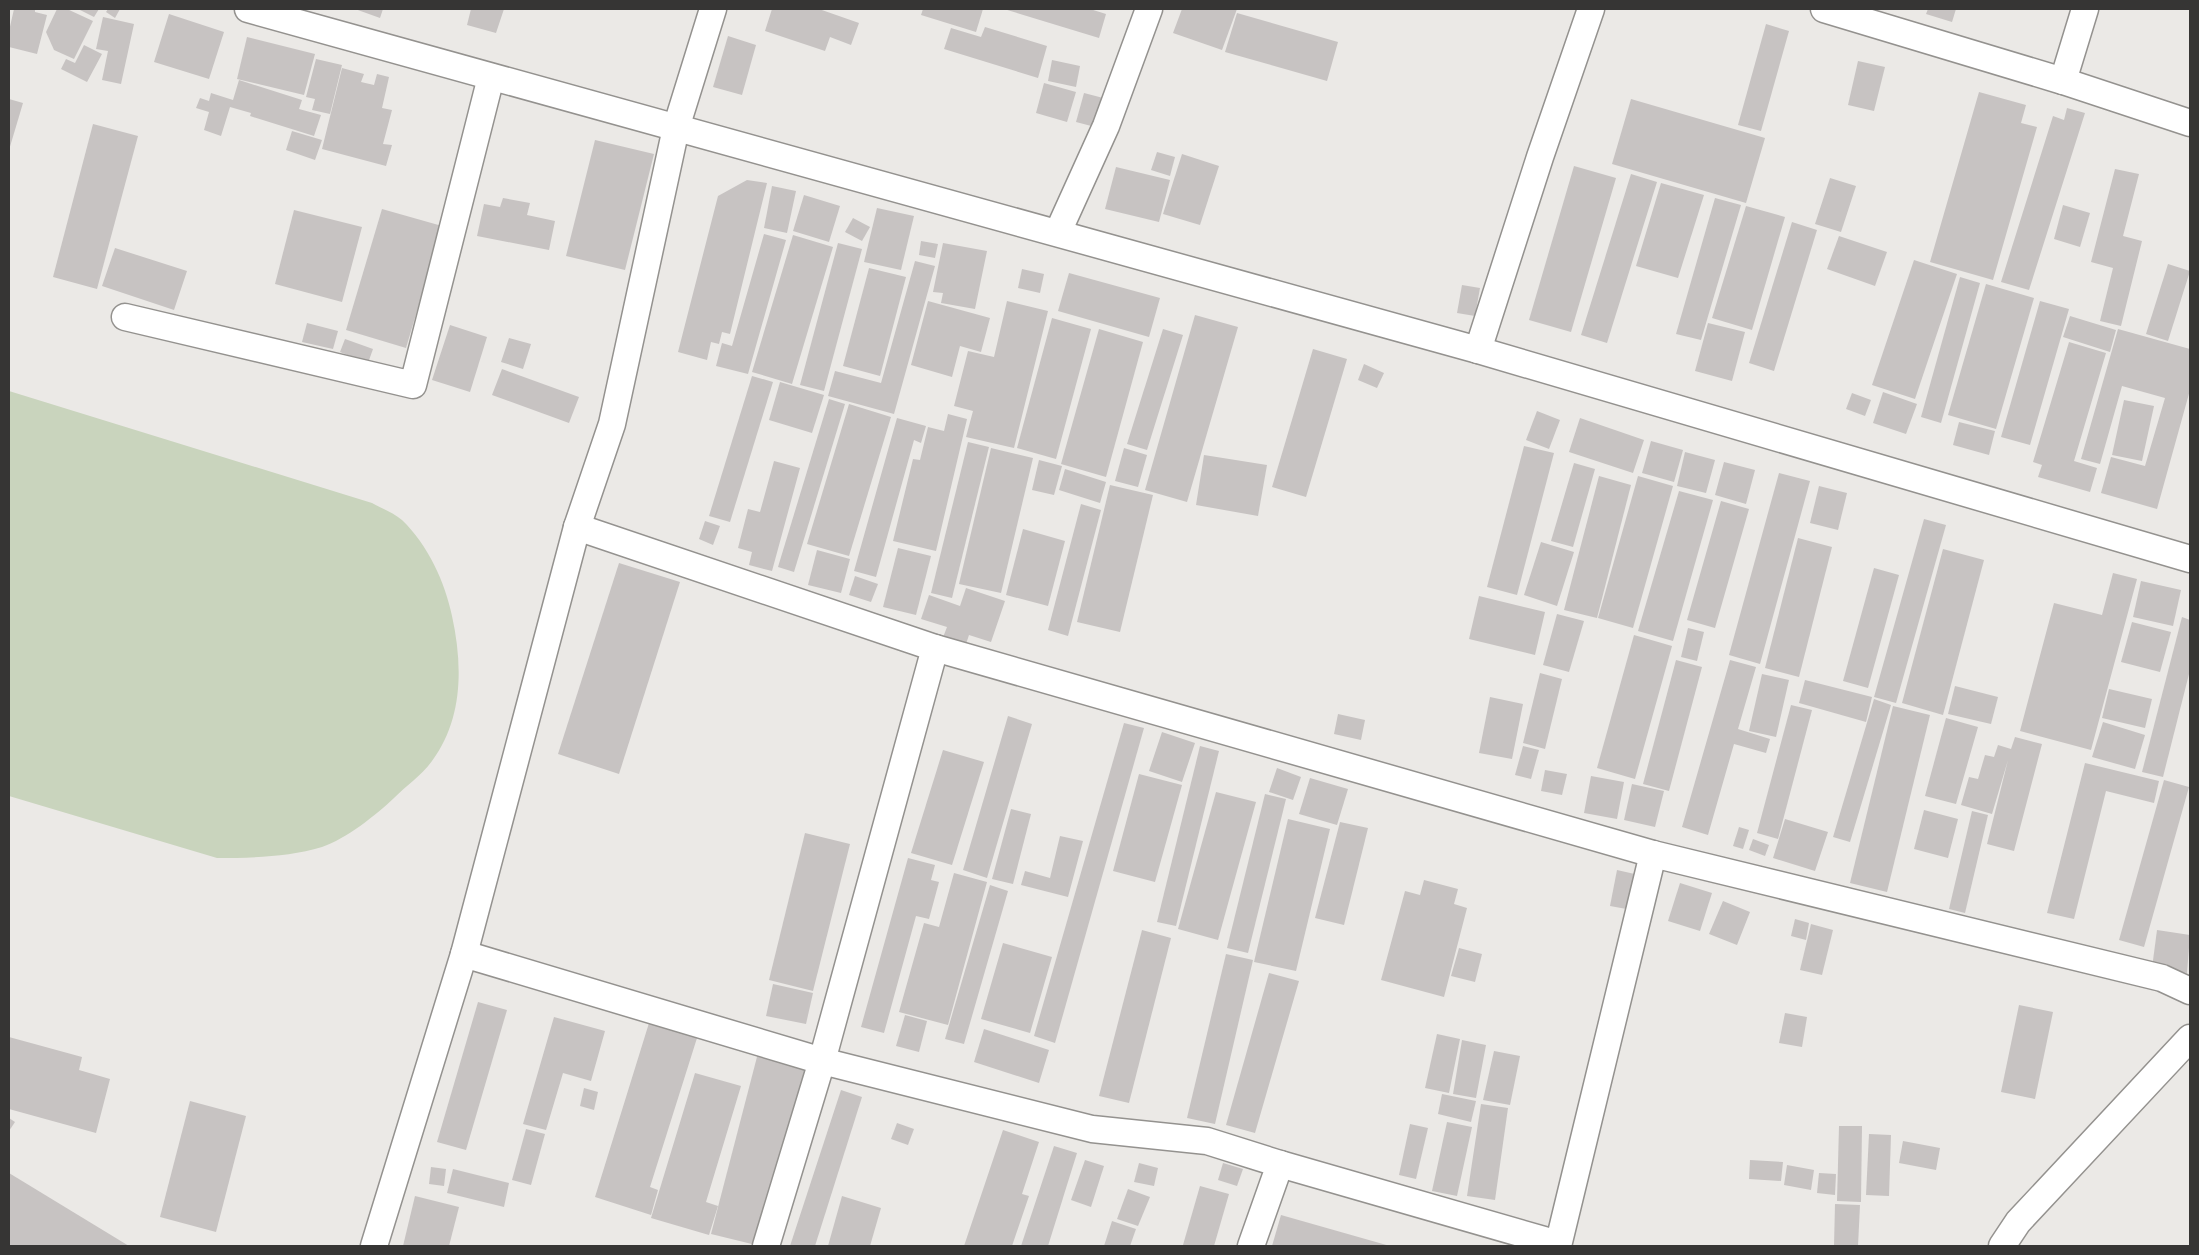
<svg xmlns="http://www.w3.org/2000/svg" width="2199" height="1255" viewBox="0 0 2199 1255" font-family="Overpass,sans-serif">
  <rect width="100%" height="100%" fill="#ebe9e6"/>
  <path fill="#c9d4bd" d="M 9,391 L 372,503 C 381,508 394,513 402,520 C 428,545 445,582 452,616 C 463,666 463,719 432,761 C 422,775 406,786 394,798 C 376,815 346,839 322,847 C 289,857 251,858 217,858 L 9,796 Z"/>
  <g fill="#c7c3c2">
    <polygon points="14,9 35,9 35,12 47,15 37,54 9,47 9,31"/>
    <polygon points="57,9 67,9 93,21 74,59 54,50 46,32"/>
    <polygon points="78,9 99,9 94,17"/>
    <polygon points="108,9 120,9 115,18 106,12"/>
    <polygon points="355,9 383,9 380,18"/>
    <polygon points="471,9 504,9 496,33 467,25"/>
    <polygon points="772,9 819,9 859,23 851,45 830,37 825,51 765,31"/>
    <polygon points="923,9 983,9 976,32 921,15"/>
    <polygon points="1004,9 1090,9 1106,14 1099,38"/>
    <polygon points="1182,9 1237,9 1222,50 1173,33"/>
    <polygon points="1928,9 1956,9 1952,22 1926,14"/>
    <polygon points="1237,13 1338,42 1327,81 1225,52"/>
    <polygon points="169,14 224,32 209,79 154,62"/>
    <polygon points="103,17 134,24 121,84 102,80 108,51 96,49"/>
    <polygon points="1766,24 1789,31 1761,131 1738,125"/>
    <polygon points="985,27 1047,46 1038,78 944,49 951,28 981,37"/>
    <polygon points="728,36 756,45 742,95 713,87"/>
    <polygon points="247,37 315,54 304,95 237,79"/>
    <polygon points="84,45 102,54 87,82 61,69 66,59 75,63"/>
    <polygon points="316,59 342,65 330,114 312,110 315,99 306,97"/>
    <polygon points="1052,60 1080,66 1076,87 1048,81"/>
    <polygon points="1858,61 1885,67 1874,111 1848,105"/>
    <polygon points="342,68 364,74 361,82 374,85 377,74 389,77 382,108 392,110 383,144 392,145 386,166 322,149"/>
    <polygon points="239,80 302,100 299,109 321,115 314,136 250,116 251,113 230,107 221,136 204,130 209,112 196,108 200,98 209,101 211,93 233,100"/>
    <polygon points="1044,83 1076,92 1067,122 1036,113"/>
    <polygon points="1979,92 2026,105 2021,123 2037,127 1993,280 1930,262"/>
    <polygon points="1084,93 1107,99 1099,128 1076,122"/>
    <polygon points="9,99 23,103 9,150"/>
    <polygon points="1631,99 1765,138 1746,203 1612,164"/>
    <polygon points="2067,108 2085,113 2029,290 2001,282 2053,116 2064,120"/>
    <polygon points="93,124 138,136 97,289 53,277"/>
    <polygon points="292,131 322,140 315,160 286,150"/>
    <polygon points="595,140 654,154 625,270 566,256"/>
    <polygon points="1157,152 1175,157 1170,176 1151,170"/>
    <polygon points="1182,154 1219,166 1200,225 1163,214"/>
    <polygon points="1574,166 1616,178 1571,332 1529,320"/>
    <polygon points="1116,167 1170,180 1159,222 1105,209"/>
    <polygon points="2115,169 2139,174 2123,236 2142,241 2121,326 2100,321 2113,268 2091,262"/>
    <polygon points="1631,174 1657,182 1607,343 1581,335"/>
    <polygon points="1830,178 1856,186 1841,232 1815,224"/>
    <polygon points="747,180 767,183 730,334 722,332 719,344 711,342 707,360 678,352 718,196"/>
    <polygon points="1661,183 1704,195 1678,278 1636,266"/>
    <polygon points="772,186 796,191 787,233 764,228"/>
    <polygon points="804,195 840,206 829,242 793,231"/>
    <polygon points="503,198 530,203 527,215 555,221 549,250 477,236 484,204 500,207"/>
    <polygon points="1715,198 1741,205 1701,340 1676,334"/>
    <polygon points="2063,205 2090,213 2080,247 2054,239"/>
    <polygon points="1746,206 1785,217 1752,330 1712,318"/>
    <polygon points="877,208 914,216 901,270 864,262"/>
    <polygon points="382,209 442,226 406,348 346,330"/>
    <polygon points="294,210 362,227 342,302 275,284"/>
    <polygon points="853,218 870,227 862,241 845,232"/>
    <polygon points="1792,222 1817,230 1774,371 1749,363"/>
    <polygon points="764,234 786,240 748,374 716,366 722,343 732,346"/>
    <polygon points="793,235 833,247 792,384 752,372"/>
    <polygon points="1839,236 1887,252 1875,286 1827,269"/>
    <polygon points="921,241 938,244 935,258 919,255"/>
    <polygon points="838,243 862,249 824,391 800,385"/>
    <polygon points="943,243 987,251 975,309 941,303 943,293 933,292"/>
    <polygon points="115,248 187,271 174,310 102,286"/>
    <polygon points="1914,260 1957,274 1915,399 1872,385"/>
    <polygon points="915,261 935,266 894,414 828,396 835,371 881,383"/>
    <polygon points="2168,264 2190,271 2168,341 2146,334"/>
    <polygon points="869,268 906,277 880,376 843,366"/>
    <polygon points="1022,269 1044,274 1040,293 1018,288"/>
    <polygon points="1069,273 1160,298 1149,337 1058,311"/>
    <polygon points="1960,277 1980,283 1941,423 1921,417"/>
    <polygon points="1986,284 2034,298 1996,429 1948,415"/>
    <polygon points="1462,285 1480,288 1475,316 1457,313"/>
    <polygon points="928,301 990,318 981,352 960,346 952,377 911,365"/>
    <polygon points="1007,301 1048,311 1014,448 966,437 973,411 954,406 968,351 994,357"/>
    <polygon points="2040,301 2069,309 2030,445 2001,437"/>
    <polygon points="1195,315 1238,327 1187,502 1145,490"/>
    <polygon points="2070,316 2116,330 2110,352 2063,337"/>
    <polygon points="1052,318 1091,329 1056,459 1017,448"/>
    <polygon points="307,323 338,331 333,349 302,342"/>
    <polygon points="1708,323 1745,332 1732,381 1695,371"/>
    <polygon points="450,325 487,337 470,392 432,380"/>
    <polygon points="1099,329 1143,342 1106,477 1061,464"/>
    <polygon points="1163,329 1183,335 1147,450 1127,444"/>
    <polygon points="2118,329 2190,349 2190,390 2157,509 2101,493 2111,457 2145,466 2165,398 2122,386 2100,464 2081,459"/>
    <polygon points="509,338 531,344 523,369 501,362"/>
    <polygon points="345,339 373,349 368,363 340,352"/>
    <polygon points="2069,342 2106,353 2074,461 2097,468 2090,492 2038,477 2042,465 2033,462"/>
    <polygon points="1313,349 1347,359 1306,497 1272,487"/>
    <polygon points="1364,364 1384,373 1377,388 1358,380"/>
    <polygon points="502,369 579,397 569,423 492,395"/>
    <polygon points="752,376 773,382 730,522 709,516"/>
    <polygon points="780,382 824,395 812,433 769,420"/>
    <polygon points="1883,392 1917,404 1906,434 1873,423"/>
    <polygon points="1852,393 1871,400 1865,416 1846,409"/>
    <polygon points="829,399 845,404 794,572 778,567"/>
    <polygon points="2124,400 2154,406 2142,461 2112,455"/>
    <polygon points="849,404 891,417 849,556 807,544"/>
    <polygon points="1537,411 1560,420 1549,449 1526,440"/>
    <polygon points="948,414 967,419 936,551 893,541 913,459 920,460 928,427 944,431"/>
    <polygon points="897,418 926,426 921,443 914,440 876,577 854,571"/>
    <polygon points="1580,418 1644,440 1633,473 1569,452"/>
    <polygon points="1959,422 1995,431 1989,455 1953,445"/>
    <polygon points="1651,441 1683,450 1674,482 1642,473"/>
    <polygon points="968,442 989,447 952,598 931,593"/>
    <polygon points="1524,446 1554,453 1517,595 1487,587"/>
    <polygon points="991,448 1033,458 1001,593 959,584"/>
    <polygon points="1124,448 1147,455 1138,487 1115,481"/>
    <polygon points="1685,452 1715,460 1706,493 1677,486"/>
    <polygon points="1204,455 1267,465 1258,516 1196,505"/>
    <polygon points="1039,460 1062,466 1054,495 1032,490"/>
    <polygon points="774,461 800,468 772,571 749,565 752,552 738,548 748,509 760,512"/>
    <polygon points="1724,462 1755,470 1746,504 1715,495"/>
    <polygon points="1574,463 1595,469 1573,547 1551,541"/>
    <polygon points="1065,469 1106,482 1100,503 1059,490"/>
    <polygon points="1779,473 1810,481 1760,664 1729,655"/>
    <polygon points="1599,476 1631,485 1597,618 1564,610"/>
    <polygon points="1638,476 1673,486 1633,628 1598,618"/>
    <polygon points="1110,485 1153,495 1120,632 1077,622"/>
    <polygon points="1819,486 1847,493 1838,530 1810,523"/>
    <polygon points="1679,491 1713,500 1673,641 1638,631"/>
    <polygon points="1721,501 1749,509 1715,628 1687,620"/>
    <polygon points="1081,504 1101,510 1068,636 1048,630"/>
    <polygon points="1924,519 1946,525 1896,703 1874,697"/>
    <polygon points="705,521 720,526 713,545 699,539"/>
    <polygon points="1023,529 1065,541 1048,606 1006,595"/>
    <polygon points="1798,538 1832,547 1799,677 1765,668"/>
    <polygon points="1541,542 1574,552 1557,606 1524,595"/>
    <polygon points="898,548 931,556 916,615 883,607"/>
    <polygon points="1943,549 1984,560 1943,715 1902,703"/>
    <polygon points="817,550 850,559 841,593 808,585"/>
    <polygon points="619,563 680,582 619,774 558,754"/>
    <polygon points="1874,568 1899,575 1868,688 1843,681"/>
    <polygon points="2113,573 2137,579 2091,750 2020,731 2054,603 2102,615"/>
    <polygon points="855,576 878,584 871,602 849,595"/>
    <polygon points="2141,581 2181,590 2173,626 2133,617"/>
    <polygon points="966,588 1005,601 991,642 969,635 965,647 942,640 947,627 921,619 929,595 960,606"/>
    <polygon points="1479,596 1545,612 1535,655 1469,639"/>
    <polygon points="1557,614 1584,621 1569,672 1543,665"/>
    <polygon points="2182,617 2190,620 2190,670 2163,777 2142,772"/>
    <polygon points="2132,622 2171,632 2160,672 2121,662"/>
    <polygon points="1688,628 1704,632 1697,661 1681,657"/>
    <polygon points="1634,635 1672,646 1635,779 1597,768"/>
    <polygon points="1676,660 1702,667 1669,791 1643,784"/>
    <polygon points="1730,660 1756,667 1738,729 1770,739 1766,753 1734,744 1708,835 1682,827"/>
    <polygon points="1540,673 1562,679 1545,749 1523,743"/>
    <polygon points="1762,674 1789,680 1776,737 1749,731"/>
    <polygon points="1805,680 1872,697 1866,722 1799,703"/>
    <polygon points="1955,686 1998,697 1991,724 1948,714"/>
    <polygon points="2109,689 2152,699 2145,728 2102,718"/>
    <polygon points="1490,697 1523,704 1512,759 1479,753"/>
    <polygon points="1874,699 1891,705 1850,842 1833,837"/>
    <polygon points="1791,705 1812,710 1778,839 1757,833"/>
    <polygon points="1893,706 1930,715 1887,892 1850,883"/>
    <polygon points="1338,714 1365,720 1361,740 1334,734"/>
    <polygon points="1008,716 1032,724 987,878 963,870"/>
    <polygon points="1946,718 1978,727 1956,804 1925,796"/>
    <polygon points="2103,722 2145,735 2135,769 2092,757"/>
    <polygon points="1124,723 1144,728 1055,1043 1034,1036"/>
    <polygon points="1162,732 1195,743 1182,782 1149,771"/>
    <polygon points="2015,737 2042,744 2014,851 1987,844 2008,760 1992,814 1961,805 1969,777 1978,779 1985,755 1994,757 1998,745 2011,749"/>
    <polygon points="1200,746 1219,751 1176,926 1157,922"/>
    <polygon points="1523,746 1539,750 1531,779 1515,775"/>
    <polygon points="943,750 984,762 952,865 911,853"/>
    <polygon points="2085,763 2159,781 2154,803 2106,791 2074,919 2047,913"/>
    <polygon points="1277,768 1301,777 1293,800 1269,792"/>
    <polygon points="1545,770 1567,774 1562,795 1541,791"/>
    <polygon points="1139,774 1182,785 1155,882 1113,871"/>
    <polygon points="1591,776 1624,782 1617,819 1584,813"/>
    <polygon points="1310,778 1348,789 1337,825 1299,814"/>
    <polygon points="2164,780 2189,787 2144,947 2119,940"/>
    <polygon points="1632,784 1664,791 1655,827 1624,820"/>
    <polygon points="1216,792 1256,802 1218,940 1178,929"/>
    <polygon points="1265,794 1286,799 1248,953 1227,948"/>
    <polygon points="1011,809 1031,814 1013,884 992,879"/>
    <polygon points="1924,810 1958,819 1948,858 1914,849"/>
    <polygon points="1972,811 1988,815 1965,913 1949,909"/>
    <polygon points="1288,819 1330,829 1296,971 1254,962"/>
    <polygon points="1785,819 1828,832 1815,871 1773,858"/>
    <polygon points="1340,822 1368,828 1344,925 1315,918"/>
    <polygon points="1739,827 1749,830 1743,849 1733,846"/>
    <polygon points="805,833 850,844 813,991 769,980"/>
    <polygon points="1060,836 1083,841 1068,897 1021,885 1025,871 1050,878"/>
    <polygon points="1753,839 1769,845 1765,856 1749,850"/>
    <polygon points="908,858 935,865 931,880 939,882 929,919 916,916 884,1033 861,1027"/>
    <polygon points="1617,870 1639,875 1632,910 1610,906"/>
    <polygon points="954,873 987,882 948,1025 899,1012 924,923 939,927"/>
    <polygon points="1424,880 1458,889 1454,904 1467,908 1444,997 1381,980 1405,891 1420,895"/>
    <polygon points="1680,883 1712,893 1700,931 1668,921"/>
    <polygon points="990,885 1008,891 964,1044 945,1039"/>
    <polygon points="1723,901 1750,912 1737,945 1709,934"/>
    <polygon points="1795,919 1809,923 1806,940 1791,936"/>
    <polygon points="1811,924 1833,930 1822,975 1800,970"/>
    <polygon points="1142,930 1171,938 1129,1103 1099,1096"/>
    <polygon points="2157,930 2190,935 2187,973 2152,968"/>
    <polygon points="1003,943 1052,957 1030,1033 981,1019"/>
    <polygon points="1459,948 1482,954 1475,982 1451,976"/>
    <polygon points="1226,954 1253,960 1215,1124 1187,1118"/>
    <polygon points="1269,973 1299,981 1255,1133 1226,1125"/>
    <polygon points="773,984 813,993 806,1024 766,1016"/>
    <polygon points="478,1002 507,1010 466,1150 437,1142"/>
    <polygon points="2019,1005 2053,1012 2035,1099 2001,1092"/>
    <polygon points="1785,1013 1807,1017 1802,1047 1779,1043"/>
    <polygon points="905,1015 927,1021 919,1052 896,1046"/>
    <polygon points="554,1017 605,1031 591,1081 563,1073 546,1130 523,1124"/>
    <polygon points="649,1023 697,1038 650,1187 658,1190 651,1215 595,1197"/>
    <polygon points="984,1029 1049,1050 1039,1083 974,1062"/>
    <polygon points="1437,1034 1460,1039 1449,1093 1425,1088"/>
    <polygon points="9,1037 82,1057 79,1070 110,1079 96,1133 9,1109"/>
    <polygon points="1462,1040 1486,1045 1476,1098 1453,1094"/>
    <polygon points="1494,1051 1520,1056 1510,1105 1483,1100"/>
    <polygon points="758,1053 808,1066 760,1246 711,1234"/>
    <polygon points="695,1073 741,1086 706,1202 718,1206 709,1235 651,1218"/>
    <polygon points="584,1088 598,1092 594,1110 580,1106"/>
    <polygon points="841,1090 862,1097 815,1246 790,1246"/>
    <polygon points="1442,1094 1476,1101 1471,1122 1438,1114"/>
    <polygon points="190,1101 246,1116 216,1232 160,1217"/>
    <polygon points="1481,1104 1508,1108 1495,1200 1467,1196"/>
    <polygon points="9,1118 15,1122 9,1131"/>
    <polygon points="1447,1122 1472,1127 1457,1196 1432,1191"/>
    <polygon points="897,1123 914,1129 908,1145 891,1139"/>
    <polygon points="1410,1124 1428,1128 1416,1179 1399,1175"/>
    <polygon points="1839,1126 1862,1126 1861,1202 1837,1201"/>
    <polygon points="526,1129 545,1134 531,1185 512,1180"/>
    <polygon points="1003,1130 1039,1142 1022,1194 1029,1196 1012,1246 964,1246"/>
    <polygon points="1869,1134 1891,1135 1889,1196 1866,1195"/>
    <polygon points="1903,1141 1940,1148 1936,1170 1899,1163"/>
    <polygon points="1054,1146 1077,1153 1048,1246 1021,1246"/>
    <polygon points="1085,1160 1104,1166 1091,1207 1071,1200"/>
    <polygon points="1750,1160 1783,1162 1781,1181 1749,1179"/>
    <polygon points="1139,1163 1158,1168 1154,1186 1134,1182"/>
    <polygon points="1223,1163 1243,1169 1237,1186 1218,1180"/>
    <polygon points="1787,1165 1814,1170 1811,1190 1784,1185"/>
    <polygon points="431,1167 446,1169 444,1186 429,1184"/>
    <polygon points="453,1169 509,1183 504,1207 447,1193"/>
    <polygon points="9,1173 129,1246 9,1246"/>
    <polygon points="1819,1173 1836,1174 1835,1195 1817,1193"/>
    <polygon points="1200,1186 1229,1194 1214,1246 1183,1245"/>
    <polygon points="1128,1189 1150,1197 1138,1226 1117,1219"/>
    <polygon points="415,1196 459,1207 449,1246 403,1246"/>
    <polygon points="842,1196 881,1208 870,1246 828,1246"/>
    <polygon points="1835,1204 1860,1205 1858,1246 1834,1246"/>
    <polygon points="1281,1215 1390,1246 1272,1246"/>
    <polygon points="1112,1221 1136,1229 1130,1246 1104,1246"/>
  </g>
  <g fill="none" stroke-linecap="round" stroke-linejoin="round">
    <g stroke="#94928f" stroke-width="29">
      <g id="minor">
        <polyline points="248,9 1478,350 2190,559"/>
        <polyline points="1824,9 2063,81 2190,123"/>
        <polyline points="2063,81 2085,9"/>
        <polyline points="1058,232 1106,126 1149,9"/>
        <polyline points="125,317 413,385 491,77"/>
        <polyline points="1478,350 1540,157 1591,9"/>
        <polyline points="577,527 935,648 822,1061 766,1246"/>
        <polyline points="935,648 1653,854 2162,978 2190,991"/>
        <polyline points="464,954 822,1061 1092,1129 1207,1141 1280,1164 1251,1246"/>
        <polyline points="1280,1164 1558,1244"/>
        <polyline points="374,1246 464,954 577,527 612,424 676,128 713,9"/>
        <polyline points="1558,1246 1653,854"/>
        <polyline points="2002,1246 2018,1222 2190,1038"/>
      </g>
    </g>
    <use href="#minor" stroke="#fff" stroke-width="26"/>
  </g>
  <rect width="2199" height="1255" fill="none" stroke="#363534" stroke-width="20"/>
</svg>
